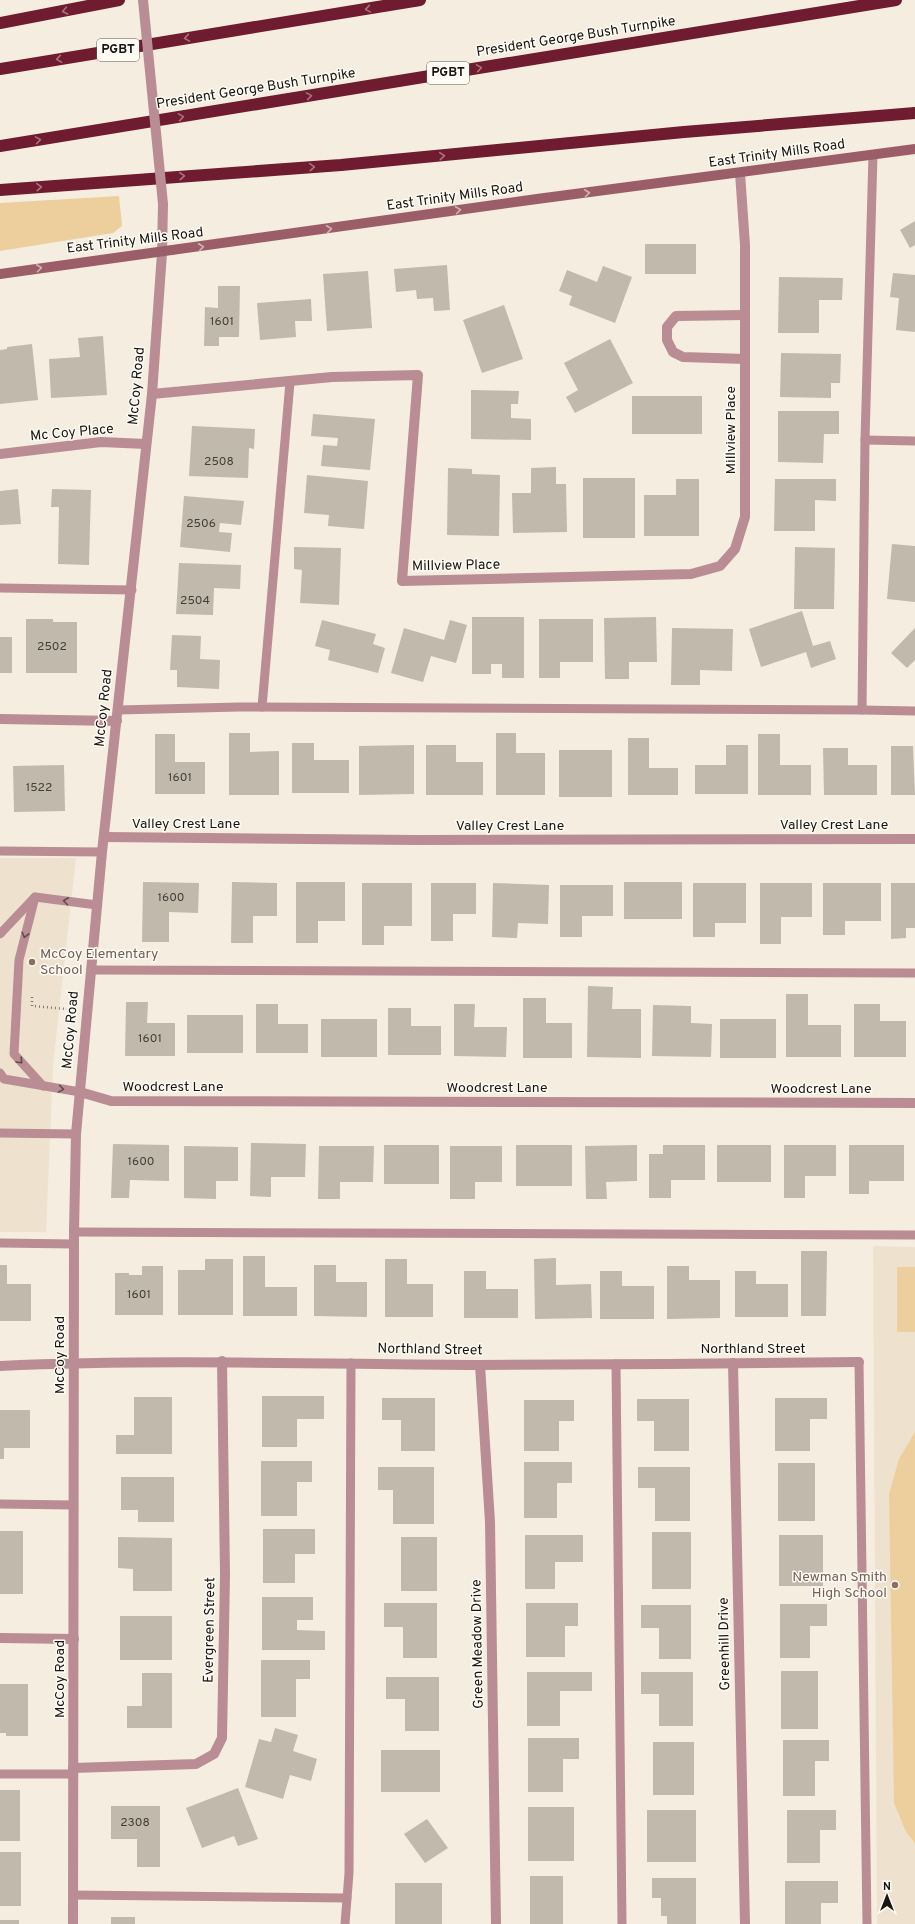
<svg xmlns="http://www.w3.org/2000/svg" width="915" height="1924" viewBox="0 0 915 1924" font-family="Overpass,sans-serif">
  <rect width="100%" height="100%" fill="#f5ede0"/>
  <g fill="#eee2ce">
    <polygon points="0,858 76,858 53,1065 46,1232 0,1232"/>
    <polygon points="873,1246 915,1247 915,1924 877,1924"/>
  </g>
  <g fill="#eccf9c">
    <polygon points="119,196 122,226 113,233 0,251 0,203"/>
    <rect x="897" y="1267" width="18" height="65"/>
    <polygon points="915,1432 915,1843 906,1832 894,1803 889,1494 899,1459"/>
  </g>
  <g fill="#c0b9ac">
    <polygon points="915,221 915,245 910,248 900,230"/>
    <rect x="645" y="244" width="51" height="30"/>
    <polygon points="447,265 450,310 434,311 433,298 417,299 416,290 396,292 394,269"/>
    <polygon points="603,266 632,277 615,323 569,305 572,296 559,291 567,270 597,282"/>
    <polygon points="368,271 372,328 327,331 323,274"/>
    <polygon points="893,273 915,275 915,332 896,330 899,298 890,297"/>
    <polygon points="779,277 843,278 842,300 819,300 819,333 778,333"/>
    <polygon points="218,286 240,286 239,337 219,337 219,346 204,346 205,307 218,308"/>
    <polygon points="311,299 312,321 295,321 296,337 260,340 257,303"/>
    <polygon points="504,305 523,359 482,373 463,320"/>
    <polygon points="103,336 107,395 51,398 49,359 80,357 78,338"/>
    <polygon points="610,339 633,383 575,413 566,397 578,390 564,363"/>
    <polygon points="32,344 38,400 0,404 0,350 7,349 7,347"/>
    <polygon points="781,353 841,354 840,383 831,383 831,398 780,397"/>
    <polygon points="471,390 519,391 518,404 511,404 511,418 531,419 531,440 471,439"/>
    <rect x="632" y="396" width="70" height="38"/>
    <polygon points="778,411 839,411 839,434 824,434 823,463 778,462"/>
    <polygon points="313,414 375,419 370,470 321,466 323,445 337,446 338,438 311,436"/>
    <polygon points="192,426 255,429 254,449 249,448 248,478 189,476"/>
    <polygon points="556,467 556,484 566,484 567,532 513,533 512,493 531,493 531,468"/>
    <polygon points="448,468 472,469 472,474 500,475 499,536 447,535"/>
    <polygon points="307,475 368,481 364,529 328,526 329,515 304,513"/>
    <rect x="583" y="478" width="52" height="60"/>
    <polygon points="676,479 699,479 699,536 644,536 644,495 676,495"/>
    <polygon points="775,479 836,479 836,501 815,500 815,531 774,531"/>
    <polygon points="18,489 21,524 0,525 0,491"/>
    <polygon points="52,489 91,490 89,565 58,564 59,507 51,507"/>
    <polygon points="184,496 244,501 241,525 220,523 219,532 232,533 230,552 180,547"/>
    <polygon points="892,544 915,546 915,602 887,599"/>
    <polygon points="294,547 341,548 339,605 300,603 302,570 294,569"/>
    <polygon points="795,547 835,548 834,609 794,609"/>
    <polygon points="179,563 241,565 240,589 214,588 213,615 176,614"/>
    <polygon points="802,611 813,646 830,641 836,659 811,668 806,652 761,667 749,629"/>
    <polygon points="472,617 524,617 524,678 502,678 502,664 491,664 491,674 472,674"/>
    <polygon points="656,617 657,662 629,662 629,679 605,679 604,618"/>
    <polygon points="26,619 53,619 53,622 77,622 77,673 26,673"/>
    <polygon points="539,619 593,619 593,662 560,662 560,678 539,678"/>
    <polygon points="322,620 376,634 373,644 385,648 378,673 328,660 330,650 315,646"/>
    <polygon points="450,620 467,625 456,663 431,656 423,682 391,673 404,628 444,640"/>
    <polygon points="672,628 733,629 732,671 700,670 700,685 671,685"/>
    <polygon points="915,628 915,660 907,668 891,653"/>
    <polygon points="172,635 201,636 200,659 220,660 219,689 177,687 177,670 170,670"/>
    <rect x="0" y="637" width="12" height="36"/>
    <polygon points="229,733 250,733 250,752 279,751 279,795 229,795"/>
    <polygon points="496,733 516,733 516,753 545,753 545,795 496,795"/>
    <polygon points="155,734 175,734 175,762 205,762 205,794 155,794"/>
    <polygon points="758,734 780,734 780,765 811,765 811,795 758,795"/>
    <polygon points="628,738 649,738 649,768 678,768 678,795 628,795"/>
    <polygon points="292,743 314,743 314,760 349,760 349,793 292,793"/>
    <polygon points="414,745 414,794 359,795 359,746"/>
    <polygon points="426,745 456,745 456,762 483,762 483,795 426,795"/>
    <polygon points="726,745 748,745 748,794 695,794 695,765 726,765"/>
    <polygon points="891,746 913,746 915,795 891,795"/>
    <polygon points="823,748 848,748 848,765 877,765 877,795 824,795"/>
    <rect x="559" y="750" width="53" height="47"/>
    <polygon points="64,765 65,811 14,812 13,766"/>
    <polygon points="143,882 199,883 198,913 169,912 169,942 142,942"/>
    <polygon points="232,882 277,883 277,916 253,916 253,943 231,943"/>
    <polygon points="296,882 345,882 345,921 318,921 318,943 296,943"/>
    <rect x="624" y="882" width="58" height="37"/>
    <polygon points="362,883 412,883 412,926 384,926 384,945 362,945"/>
    <polygon points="431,883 476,883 476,914 453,914 453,941 431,941"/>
    <polygon points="493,883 549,885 548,924 518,923 517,938 492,937"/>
    <polygon points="693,883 746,883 746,923 715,923 715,937 693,937"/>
    <polygon points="760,883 812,883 812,917 781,917 781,944 760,944"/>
    <polygon points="823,883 881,883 881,921 845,921 845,935 823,935"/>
    <polygon points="891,883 915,883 915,928 906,928 906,938 891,939"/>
    <polygon points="560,885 613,885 613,916 582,916 582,937 560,937"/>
    <polygon points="588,986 613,987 612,1009 641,1009 641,1058 587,1057"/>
    <polygon points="786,994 808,994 808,1025 841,1025 841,1057 786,1057"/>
    <polygon points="523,998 546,998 546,1023 572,1023 572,1058 523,1058"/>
    <polygon points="126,1002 148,1002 147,1023 175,1023 175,1056 125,1056"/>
    <polygon points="256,1004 278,1004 278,1024 308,1024 308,1053 256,1053"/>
    <polygon points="454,1004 475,1004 474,1027 507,1027 506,1057 454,1056"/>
    <polygon points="854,1004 880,1004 880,1021 906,1021 906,1057 854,1057"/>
    <polygon points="653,1005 691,1006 691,1023 712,1024 711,1057 652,1056"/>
    <polygon points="388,1008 411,1008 411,1026 441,1026 441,1055 388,1055"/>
    <rect x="187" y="1015" width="56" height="38"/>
    <rect x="321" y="1019" width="56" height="38"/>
    <rect x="720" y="1019" width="56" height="39"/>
    <polygon points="251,1143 306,1144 305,1177 271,1177 271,1197 250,1196"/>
    <polygon points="113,1144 169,1145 169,1181 130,1180 129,1198 111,1198"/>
    <rect x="384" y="1145" width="55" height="39"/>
    <rect x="516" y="1145" width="56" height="41"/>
    <polygon points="637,1145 637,1181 606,1182 607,1199 586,1199 585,1146"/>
    <polygon points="663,1145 705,1145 705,1180 671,1180 671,1198 649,1198 649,1154 663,1154"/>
    <rect x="717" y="1145" width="54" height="37"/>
    <polygon points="784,1145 836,1145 836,1176 805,1176 805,1198 784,1198"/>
    <polygon points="849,1145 904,1145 904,1181 869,1181 869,1194 849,1194"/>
    <polygon points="184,1146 238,1147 238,1181 216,1181 216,1199 184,1198"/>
    <polygon points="319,1146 374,1146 373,1182 340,1182 340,1199 318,1199"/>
    <polygon points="450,1146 502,1146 502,1182 475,1182 475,1199 450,1199"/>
    <polygon points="801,1251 827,1251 826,1316 801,1316"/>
    <polygon points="243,1256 265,1256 265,1287 297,1287 297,1316 243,1316"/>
    <polygon points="556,1258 556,1285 591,1284 592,1318 535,1319 534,1259"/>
    <polygon points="205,1259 233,1259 233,1315 178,1315 178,1270 205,1270"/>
    <polygon points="385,1259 407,1259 407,1284 433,1284 433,1317 385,1317"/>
    <polygon points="0,1265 7,1265 7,1284 31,1284 31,1321 0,1321"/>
    <polygon points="314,1265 336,1265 336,1282 367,1282 367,1317 314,1316"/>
    <polygon points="142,1266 163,1266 163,1315 115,1315 115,1273 129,1273 129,1275 142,1275"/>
    <polygon points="667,1266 689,1266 689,1280 720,1280 720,1318 667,1319"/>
    <polygon points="464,1271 486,1271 486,1289 518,1289 518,1318 464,1318"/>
    <polygon points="600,1271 622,1271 622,1286 654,1286 654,1319 600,1319"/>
    <polygon points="735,1271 756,1271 756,1284 788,1284 788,1317 735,1317"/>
    <polygon points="262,1396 324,1396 324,1419 297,1419 297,1447 262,1447"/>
    <polygon points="134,1397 172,1397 172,1454 116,1454 116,1435 134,1435"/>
    <polygon points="382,1398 435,1398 435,1451 401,1451 401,1420 382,1420"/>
    <polygon points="775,1398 827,1398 827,1419 810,1419 810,1451 775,1451"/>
    <polygon points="637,1399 689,1399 689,1451 654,1451 654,1421 637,1421"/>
    <polygon points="524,1400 574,1400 574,1421 559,1421 559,1451 524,1451"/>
    <polygon points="0,1410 30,1410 30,1448 4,1448 4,1459 0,1459"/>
    <polygon points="261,1461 312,1461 312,1482 297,1482 297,1516 261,1516"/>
    <polygon points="524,1462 572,1462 572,1483 557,1483 557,1518 524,1518"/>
    <rect x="778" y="1463" width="37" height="58"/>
    <polygon points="378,1467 434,1467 434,1524 393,1524 393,1490 378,1490"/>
    <polygon points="638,1467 690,1467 690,1521 655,1521 655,1488 638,1488"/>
    <polygon points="121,1477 174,1477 174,1522 138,1522 138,1510 121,1510"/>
    <polygon points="263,1529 315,1529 315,1554 295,1554 295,1583 263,1583"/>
    <rect x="0" y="1531" width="23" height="63"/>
    <rect x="652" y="1532" width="39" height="57"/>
    <polygon points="525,1535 583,1535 583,1562 555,1562 555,1589 525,1589"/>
    <rect x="779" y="1535" width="44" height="51"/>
    <polygon points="118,1537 172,1538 172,1591 133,1591 133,1569 118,1568"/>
    <rect x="401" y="1537" width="36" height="54"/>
    <polygon points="262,1597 313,1597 313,1620 297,1620 297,1630 325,1631 325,1650 262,1650"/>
    <polygon points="384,1603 437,1603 437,1658 403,1658 403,1627 384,1627"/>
    <polygon points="526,1603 578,1603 578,1626 565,1626 565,1657 526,1657"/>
    <polygon points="780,1604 827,1604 827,1626 810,1626 810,1658 780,1658"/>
    <polygon points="641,1605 691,1605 691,1659 659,1659 659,1628 641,1628"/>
    <rect x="120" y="1616" width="52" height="44"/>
    <polygon points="261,1660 310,1660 310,1679 296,1679 296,1717 261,1717"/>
    <rect x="781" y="1671" width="37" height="58"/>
    <polygon points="527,1672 592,1672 592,1691 560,1691 560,1726 527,1726"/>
    <polygon points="641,1672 693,1672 693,1726 659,1726 659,1694 641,1694"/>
    <polygon points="142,1673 172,1673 172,1728 127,1728 127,1706 142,1706"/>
    <polygon points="386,1677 439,1677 439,1731 405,1731 405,1699 386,1699"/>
    <polygon points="0,1684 28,1684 28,1736 6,1736 6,1733 0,1733"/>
    <polygon points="275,1728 298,1735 293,1751 317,1759 311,1781 290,1775 283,1799 245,1787 259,1739 271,1742"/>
    <polygon points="528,1738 579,1738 579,1759 563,1759 563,1792 528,1792"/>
    <polygon points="783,1740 829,1740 829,1761 815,1761 815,1796 783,1796"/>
    <rect x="653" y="1742" width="41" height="53"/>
    <rect x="381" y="1750" width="59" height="42"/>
    <polygon points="238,1788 258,1839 238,1846 234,1836 202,1848 186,1808"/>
    <rect x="0" y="1790" width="20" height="51"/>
    <polygon points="111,1806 160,1806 160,1867 137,1867 137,1839 111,1839"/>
    <rect x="528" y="1807" width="46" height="54"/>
    <rect x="647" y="1810" width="49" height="52"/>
    <polygon points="787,1810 836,1810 836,1830 820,1830 820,1863 787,1863"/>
    <polygon points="427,1819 448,1848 425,1863 404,1834"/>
    <rect x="0" y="1852" width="21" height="54"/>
    <rect x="530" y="1876" width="33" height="48"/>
    <polygon points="652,1878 696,1878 696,1924 667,1924 667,1916 661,1916 661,1898 652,1898"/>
    <polygon points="785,1881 838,1881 838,1903 821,1903 821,1924 785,1924"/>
    <rect x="395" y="1883" width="47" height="41"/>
    <rect x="111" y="1917" width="24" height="7"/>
    <rect x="0" y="1920" width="19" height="4"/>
  </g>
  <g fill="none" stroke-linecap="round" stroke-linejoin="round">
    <polyline stroke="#7d7870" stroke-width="2.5" stroke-dasharray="1 3" stroke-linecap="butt" points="32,997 32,1006 67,1009"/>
    <g stroke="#b98d93" stroke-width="9">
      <polyline points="865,440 915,441"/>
      <polyline points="0,588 132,590"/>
      <polyline points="262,707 290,382"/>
      <polyline points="118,710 239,707 862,710 865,440 873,155"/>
      <polyline points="862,710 915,711"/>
      <polyline points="0,851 102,852"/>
      <polyline points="35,897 19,960 14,1054 43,1086"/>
      <polyline points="35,897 97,905"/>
      <polyline points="0,934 34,898"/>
      <polyline points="91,970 915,973"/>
      <polyline points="0,1073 4,1079 80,1092"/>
      <polyline points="0,1133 76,1134"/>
      <polyline points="74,1232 915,1235"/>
      <polyline points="0,1243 74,1244"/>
      <polyline points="859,1362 867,1924"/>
      <polyline points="616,1364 622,1924"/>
      <polyline points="0,1504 73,1505"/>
      <polyline points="0,1774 73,1774"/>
      <polyline points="73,1895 347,1898"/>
      <polyline points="345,1924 349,1873 351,1363"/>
    </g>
    <g stroke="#b98d93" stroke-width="10">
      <polyline points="745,315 676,316 667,327 667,340 673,352 683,357 745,359"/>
      <polyline points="152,394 332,377 418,375 402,581 691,574 720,566 735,549 745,517 745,245 740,173"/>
      <polyline points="0,454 101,442 146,444"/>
      <polyline points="0,719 117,721"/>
      <polyline points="104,837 415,840 915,839"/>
      <polyline points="80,1092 111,1101 915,1103"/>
      <polyline points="733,1363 745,1924"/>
      <polyline points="480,1365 490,1522 496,1924"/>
      <path d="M 0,1366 C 160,1359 319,1364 479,1365 C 606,1365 732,1363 859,1362"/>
      <polyline points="0,1638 74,1639"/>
      <polyline points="73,1768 196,1764 214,1754 222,1738 225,1575 222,1361"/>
    </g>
    <polyline stroke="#b98d93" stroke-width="10" points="73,1924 74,1232 76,1134 102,852 152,394 162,253 163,204"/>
    <polyline stroke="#9b5e68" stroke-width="10" points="0,274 537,199 915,149"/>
    <g stroke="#6f1b30" stroke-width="12">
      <polyline points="0,23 119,0"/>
      <polyline points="0,69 420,0"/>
      <polyline points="0,146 896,0"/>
      <polyline points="0,190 341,165 684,132 915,113"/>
    </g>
    <polyline stroke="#b98d93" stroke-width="10" points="143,0 163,204"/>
  </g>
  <defs><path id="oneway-chevron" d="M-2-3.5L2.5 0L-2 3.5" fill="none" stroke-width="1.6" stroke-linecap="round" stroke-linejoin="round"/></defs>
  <g stroke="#a8757f">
    <use href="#oneway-chevron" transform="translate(368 9) rotate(171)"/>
    <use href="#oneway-chevron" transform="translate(65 11) rotate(169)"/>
    <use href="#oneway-chevron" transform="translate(187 38) rotate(171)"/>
    <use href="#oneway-chevron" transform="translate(59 59) rotate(171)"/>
    <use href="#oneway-chevron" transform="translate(479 68) rotate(-9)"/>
    <use href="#oneway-chevron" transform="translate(309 96) rotate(-9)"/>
    <use href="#oneway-chevron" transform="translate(181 117) rotate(-9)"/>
    <use href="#oneway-chevron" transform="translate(38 140) rotate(-9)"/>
    <use href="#oneway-chevron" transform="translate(442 156) rotate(-5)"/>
    <use href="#oneway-chevron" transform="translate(312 167) rotate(-4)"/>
    <use href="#oneway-chevron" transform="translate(182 176) rotate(-4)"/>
    <use href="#oneway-chevron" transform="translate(39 187) rotate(-4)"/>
  </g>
  <g stroke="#d1b4b6">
    <use href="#oneway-chevron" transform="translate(587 193) rotate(-7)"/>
    <use href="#oneway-chevron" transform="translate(458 210) rotate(-8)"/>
    <use href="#oneway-chevron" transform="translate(329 229) rotate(-8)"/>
    <use href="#oneway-chevron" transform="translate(201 247) rotate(-8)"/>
    <use href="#oneway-chevron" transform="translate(39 268) rotate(-7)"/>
  </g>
  <g stroke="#614c4c">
    <use href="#oneway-chevron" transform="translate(66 901) rotate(-173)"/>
    <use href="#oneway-chevron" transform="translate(25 935) rotate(104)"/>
    <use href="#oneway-chevron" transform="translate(20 1061) rotate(47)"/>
    <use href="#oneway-chevron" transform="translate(61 1089) rotate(9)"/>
  </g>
  <g fill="#8d6e63" stroke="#fefbf5" stroke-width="1.5">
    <circle cx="32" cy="962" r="4"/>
    <circle cx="895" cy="1585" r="4"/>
  </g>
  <g text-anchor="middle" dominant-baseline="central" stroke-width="3" stroke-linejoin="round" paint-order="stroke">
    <g font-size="12" fill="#433f38">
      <text x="222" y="322">1601</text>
      <text x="219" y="462">2508</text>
      <text x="201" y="524">2506</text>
      <text x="195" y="601">2504</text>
      <text x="52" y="647">2502</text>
      <text x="180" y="778">1601</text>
      <text x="39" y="788">1522</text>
      <text x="171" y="898">1600</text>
      <text x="150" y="1039">1601</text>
      <text x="141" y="1162">1600</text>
      <text x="139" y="1295">1601</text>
      <text x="135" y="1823">2308</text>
    </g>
    <g fill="#fefbf5" stroke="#5e5b56" stroke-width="1">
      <rect x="97" y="39" width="42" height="22" rx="3"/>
      <rect x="427" y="62" width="42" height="22" rx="3"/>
    </g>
    <g font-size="13" font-weight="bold" fill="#191612">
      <text x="118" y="50">PGBT</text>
      <text x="448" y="73">PGBT</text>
    </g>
    <g font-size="14" fill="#191612" stroke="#fefbf5">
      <text transform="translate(576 37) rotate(-9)">President George Bush Turnpike</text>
      <text transform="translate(256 89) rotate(-9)">President George Bush Turnpike</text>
      <text transform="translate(777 154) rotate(-8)">East Trinity Mills Road</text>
      <text transform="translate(455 197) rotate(-8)">East Trinity Mills Road</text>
      <text transform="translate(135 241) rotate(-7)">East Trinity Mills Road</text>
      <text transform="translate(137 386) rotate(-85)">McCoy Road</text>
      <text transform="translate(731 430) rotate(-90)">Millview Place</text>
      <text transform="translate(72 433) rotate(-5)">Mc Coy Place</text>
      <text transform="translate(456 566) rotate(-1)">Millview Place</text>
      <text transform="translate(104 708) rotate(-84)">McCoy Road</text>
      <text x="186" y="824">Valley Crest Lane</text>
      <text x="834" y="825">Valley Crest Lane</text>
      <text x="510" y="826">Valley Crest Lane</text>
      <text transform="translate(71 1030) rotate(-85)">McCoy Road</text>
      <text x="173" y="1087">Woodcrest Lane</text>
      <text x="497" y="1088">Woodcrest Lane</text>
      <text x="821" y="1089">Woodcrest Lane</text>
      <text x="753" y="1349">Northland Street</text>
      <text transform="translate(430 1350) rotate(1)">Northland Street</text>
      <text transform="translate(60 1355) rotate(-90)">McCoy Road</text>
      <text transform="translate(210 1630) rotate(-89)">Evergreen Street</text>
      <text transform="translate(478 1644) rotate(-91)">Green Meadow Drive</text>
      <text transform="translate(725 1644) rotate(-91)">Greenhill Drive</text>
      <text transform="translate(60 1679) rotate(-90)">McCoy Road</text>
    </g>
    <g font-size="14" fill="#785e54" stroke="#fefbf5" text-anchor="start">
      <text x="40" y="954">McCoy Elementary<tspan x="40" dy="16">School</tspan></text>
      <text x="887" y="1577" text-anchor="end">Newman Smith<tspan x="887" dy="16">High School</tspan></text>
    </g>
  </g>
  <g transform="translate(887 1896)" stroke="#fefbf5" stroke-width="3" paint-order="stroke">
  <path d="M0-3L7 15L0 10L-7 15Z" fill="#191612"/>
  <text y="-6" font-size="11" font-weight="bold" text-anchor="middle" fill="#191612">N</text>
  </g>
</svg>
